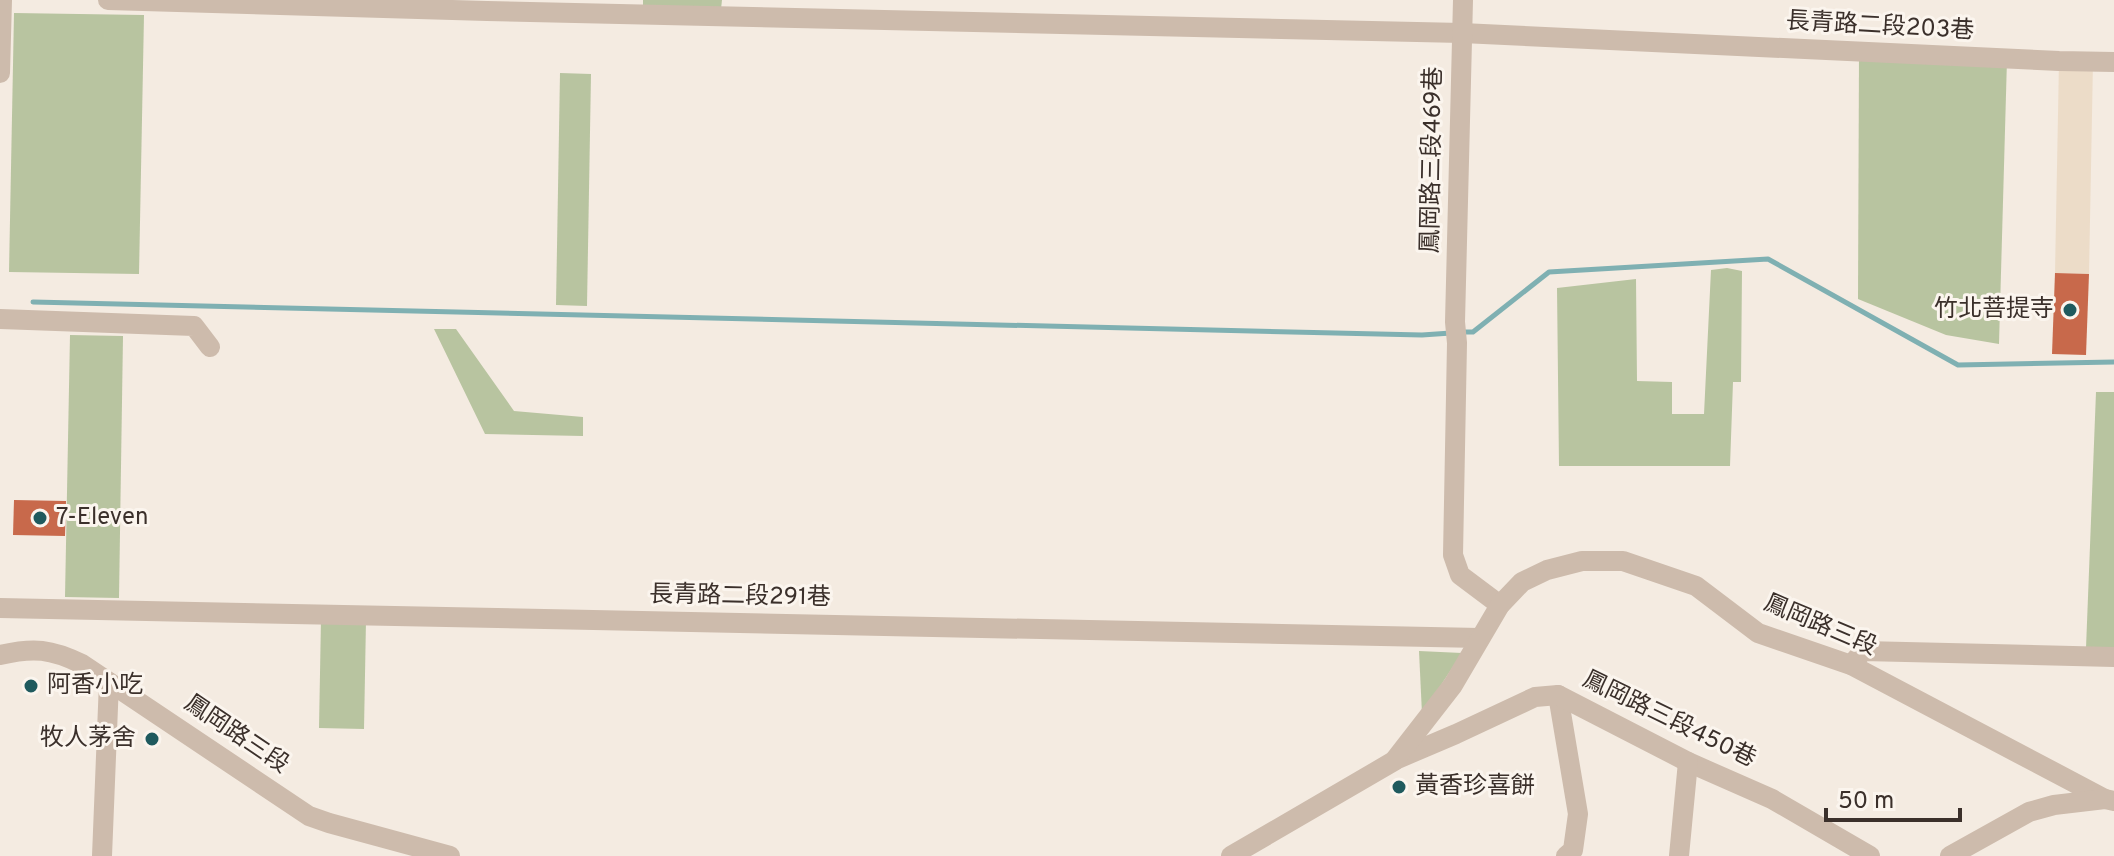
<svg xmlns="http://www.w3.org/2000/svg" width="2114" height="856" viewBox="0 0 2114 856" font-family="Overpass,'Noto Sans TC',sans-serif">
  <rect width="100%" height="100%" fill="#f4ebe1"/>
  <g fill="#b8c4a0">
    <polygon points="643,0 722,0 721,9 643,7"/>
    <polygon points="14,13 144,15 139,274 9,272"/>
    <polygon points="1859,55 2007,59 1999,344 1946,335 1858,299"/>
    <polygon points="560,73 591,74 587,306 556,305"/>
    <polygon points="1727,268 1742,271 1741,382 1733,382 1730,466 1559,466 1557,288 1636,279 1637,381 1672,382 1672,414 1704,414 1711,270"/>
    <polygon points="434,329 456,329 514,411 583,417 583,436 485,434"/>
    <polygon points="70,335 123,336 119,598 65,597"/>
    <polygon points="2096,392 2114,392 2114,649 2086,648"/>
    <polygon points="321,619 366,620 364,729 319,728"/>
    <polygon points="1419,651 1462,653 1422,714"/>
  </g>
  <polygon fill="#ecdcc8" points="2059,61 2093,62 2089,274 2055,273"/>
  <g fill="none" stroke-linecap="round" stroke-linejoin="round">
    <g stroke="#7fb0b2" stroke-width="5">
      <polyline points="33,302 1422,335 1451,333"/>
      <polyline points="1461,332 1473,332 1549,272 1768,259 1958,365 2114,362"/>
    </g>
  </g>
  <g fill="#c8694b">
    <polygon points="2055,273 2089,274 2086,355 2052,354"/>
    <polygon points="14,500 66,501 65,536 13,535"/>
  </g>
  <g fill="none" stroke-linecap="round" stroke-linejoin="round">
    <g stroke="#cdbbac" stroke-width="20">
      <polyline points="108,0 487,11 1462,33 2059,61 2114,62"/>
      <polyline points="1463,0 1455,322 1457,343 1453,555 1460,575 1500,605"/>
      <polyline points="0,73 2,0"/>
      <polyline points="0,319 194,326 210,347"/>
      <polyline points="0,608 1480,638"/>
      <path d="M 0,655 C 34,647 51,649 82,664 L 309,816 L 329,823 L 450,856"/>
      <polyline points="1851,665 1863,651 2114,657"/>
      <polyline points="1558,695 1578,814 1573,850 1566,856"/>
      <polyline points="1395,760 1456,734 1535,697 1558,695 1688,762 1772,799 1870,856"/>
      <polyline points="102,856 109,682"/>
      <polyline points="1231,856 1394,761 1453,685 1500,605 1522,582 1547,570 1582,561 1623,561 1696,586 1758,633 1851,665 2105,799 2114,801"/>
      <polyline points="1679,856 1688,762"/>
      <polyline points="1950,856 2029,812 2054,805 2105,799"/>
    </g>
  </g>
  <g fill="#1f5a5e" stroke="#fbf5ee" stroke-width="3">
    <circle cx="2070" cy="310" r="8"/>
    <circle cx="40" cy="518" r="8"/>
    <circle cx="31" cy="686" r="8"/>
    <circle cx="152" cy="739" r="8"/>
    <circle cx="1399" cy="787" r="8"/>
  </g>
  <g text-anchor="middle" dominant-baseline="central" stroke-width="6" stroke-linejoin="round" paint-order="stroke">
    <g font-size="24" fill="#3b302b" stroke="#fbf5ee">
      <text transform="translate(1880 27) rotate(3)">長青路二段203巷</text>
      <text transform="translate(1433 160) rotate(-89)">鳳岡路三段469巷</text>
      <text transform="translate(740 597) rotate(1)">長青路二段291巷</text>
      <text transform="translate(1820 626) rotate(23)">鳳岡路三段</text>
      <text transform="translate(1669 720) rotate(26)">鳳岡路三段450巷</text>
      <text transform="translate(236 735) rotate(34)">鳳岡路三段</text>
    </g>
    <g font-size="24" fill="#3b302b" stroke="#fbf5ee" text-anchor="start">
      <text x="2054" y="310" text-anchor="end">竹北菩提寺</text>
      <text x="56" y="518">7-Eleven</text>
      <text x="47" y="686">阿香小吃</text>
      <text x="136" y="739" text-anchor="end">牧人茅舍</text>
      <text x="1415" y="787">黃香珍喜餅</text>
    </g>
  </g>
  <path d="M1826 808v12h134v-12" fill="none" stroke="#3b302b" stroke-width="4"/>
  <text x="1838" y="808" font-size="24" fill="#3b302b" stroke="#fbf5ee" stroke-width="6" paint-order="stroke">50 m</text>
</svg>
